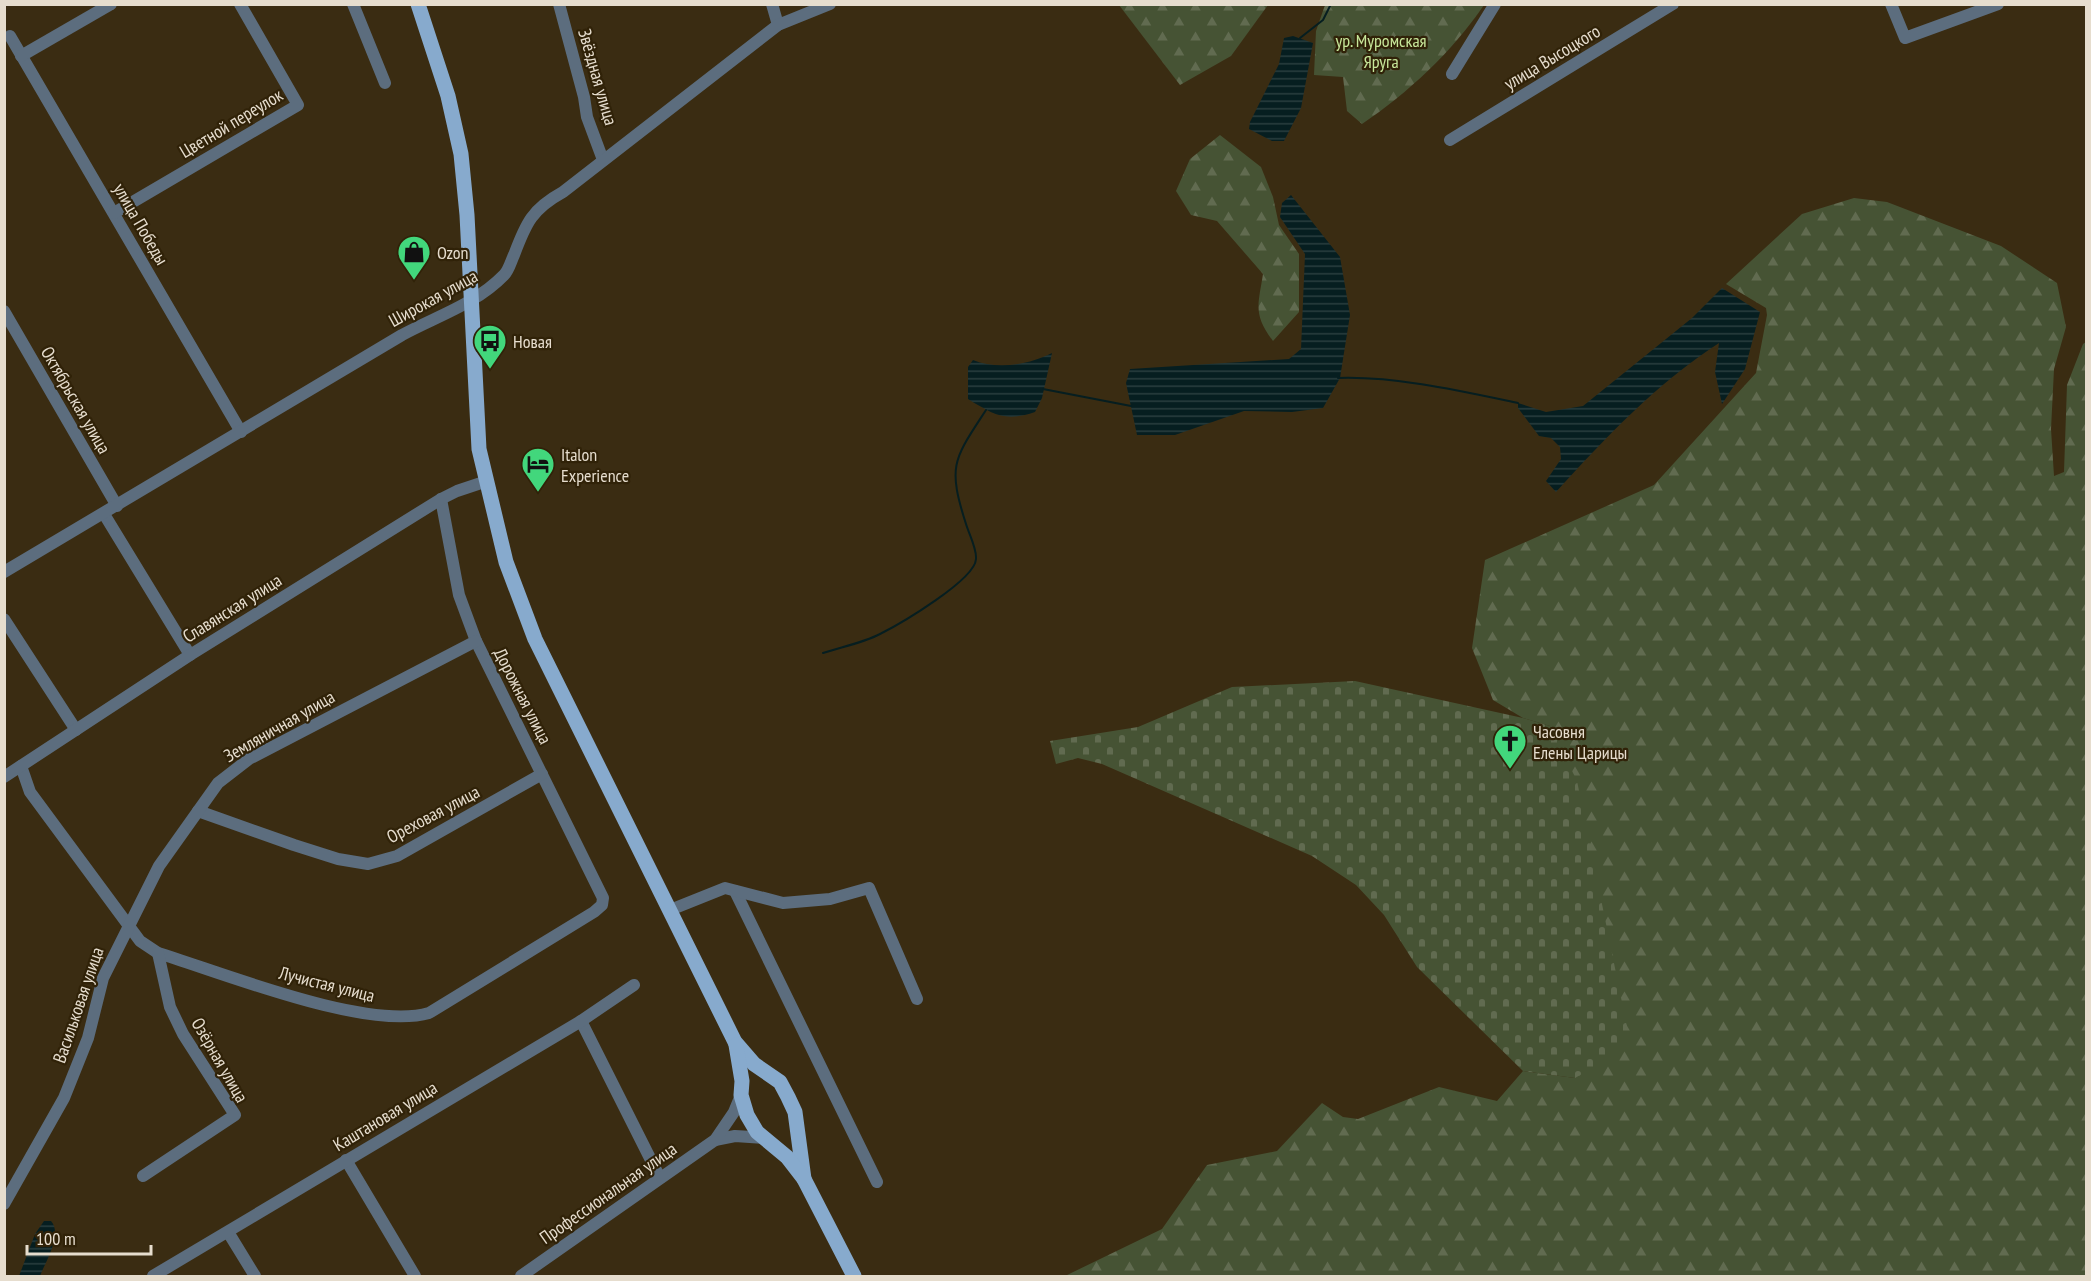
<svg xmlns="http://www.w3.org/2000/svg" width="2091" height="1281" viewBox="0 0 2091 1281" font-family="'PT Sans Narrow',sans-serif">
  <defs>
    <pattern id="forest-firs" width="22" height="20" patternUnits="userSpaceOnUse" patternTransform="scale(1.5)"><rect width="22" height="20" fill="#465334"/><path d="M5 1l3.5 6h-7zM16 11l3.5 6h-7z" fill="#616b50"/></pattern>
    <pattern id="cemetery-stones" width="16" height="16" patternUnits="userSpaceOnUse" patternTransform="scale(1.5)"><rect width="16" height="16" fill="#465334"/><path d="M2 7V4a2 2 0 0 1 4 0v3zM10 15v-3a2 2 0 0 1 4 0v3z" fill="#616b50"/></pattern>
    <pattern id="water-rules" width="6" height="5" patternUnits="userSpaceOnUse" patternTransform="scale(1.5)"><rect width="6" height="5" fill="#061e20"/><path d="M0 2.5h6" fill="none" stroke="#2a3e3f"/></pattern>
  </defs>
  <rect width="100%" height="100%" fill="#3a2c12"/>
  <g fill="url(#forest-firs)">
    <polygon points="1119,5 1268,5 1231,56 1180,85"/>
    <path d="M 1325,5 L 1325,4 L 1484,5 C 1452,52 1408,93 1362,124 L 1347,111 L 1343,77 L 1314,75 L 1316,31 Z"/>
    <path d="M 1220,135 L 1261,167 L 1273,197 L 1279,225 L 1299,254 L 1299,312 L 1273,341 C 1253,314 1258,306 1263,274 L 1217,221 L 1191,215 L 1176,191 L 1190,159 Z"/>
    <polygon points="1854,198 1887,202 2001,246 2057,283 2066,327 2054,369 2051,429 2054,476 2064,472 2067,385 2083,344 2086,342 2086,1276 1065,1276 1162,1229 1207,1165 1277,1151 1322,1103 1343,1117 1358,1119 1439,1087 1497,1101 1523,1071 1575,1078 1550,726 1523,718 1493,700 1472,648 1485,560 1654,485 1756,373 1767,315 1766,308 1726,284 1802,214"/>
  </g>
  <polygon fill="url(#cemetery-stones)" points="1355,681 1523,718 1550,726 1577,781 1629,1037 1604,1061 1575,1078 1523,1071 1417,967 1384,915 1356,885 1312,856 1102,764 1078,758 1056,764 1050,741 1138,727 1232,687"/>
  <g fill="url(#water-rules)">
    <polygon points="1293,36 1313,43 1301,108 1284,141 1272,141 1249,129 1250,122 1279,64 1284,38"/>
    <polygon points="1291,195 1340,257 1350,315 1340,378 1323,408 1292,412 1244,411 1175,435 1137,435 1126,383 1130,369 1289,359 1301,349 1305,254 1280,217 1282,203"/>
    <path d="M 1722,288 L 1760,312 L 1745,369 L 1722,404 L 1715,372 L 1719,343 C 1657,383 1606,437 1556,492 L 1546,481 L 1561,459 L 1560,447 L 1551,438 L 1539,436 L 1518,408 L 1518,403 L 1546,412 L 1583,406 L 1692,318 Z"/>
    <path d="M 1052,353 L 1042,398 L 1035,412 C 1005,422 994,415 968,399 L 968,367 L 973,360 C 997,370 1028,365 1052,353 Z"/>
    <path d="M 44,1221 L 51,1221 C 63,1234 45,1263 40,1276 L 19,1276 L 35,1234 Z"/>
  </g>
  <g fill="none" stroke-linecap="round" stroke-linejoin="round">
    <g stroke="#061e20" stroke-width="2">
      <polyline points="1300,38 1323,20 1331,4"/>
      <path d="M 1338,378 C 1395,376 1461,391 1518,403"/>
      <polyline points="1043,389 1131,406"/>
      <path d="M 823,653 C 841,647 863,643 880,634 C 900,624 975,580 976,559 C 977,549 969,534 966,524 C 947,465 954,459 986,410"/>
    </g>
    <g stroke="#5c6d7e" stroke-width="12">
      <polyline points="353,4 385,83"/>
      <polyline points="559,4 584,97 587,117 603,160"/>
      <polyline points="772,4 778,25"/>
      <polyline points="1891,4 1905,38 1998,4"/>
      <polyline points="10,36 241,432"/>
      <polyline points="21,56 111,4"/>
      <polyline points="1452,74 1495,4"/>
      <polyline points="1450,140 1673,4"/>
      <polyline points="114,213 298,105 240,4"/>
      <polyline points="4,311 117,506"/>
      <polyline points="104,514 190,655"/>
      <path d="M 4,572 L 402,335 C 437,316 476,304 504,275 C 509,270 511,261 514,255 C 526,223 532,209 563,192 L 778,25 L 830,4"/>
      <polyline points="4,619 76,730"/>
      <path d="M 21,766 L 30,792 L 140,941 L 158,953 C 223,973 367,1031 429,1013 L 594,912 L 602,905 L 603,898 L 476,641 L 459,595 L 441,499"/>
      <polyline points="4,777 190,655 441,499 457,491 484,482"/>
      <polyline points="198,811 294,845 338,859 368,864 397,856 542,774"/>
      <polyline points="735,891 877,1182"/>
      <polyline points="670,910 725,888 783,903 830,899 869,888 917,999"/>
      <polyline points="581,1021 660,1178"/>
      <polyline points="715,1140 735,1136 766,1138"/>
      <polyline points="346,1160 415,1276"/>
      <polyline points="143,1176 235,1115 183,1034 170,1007 158,953"/>
      <polyline points="4,1204 64,1098 88,1038 103,978 159,866 218,783 249,759 476,641"/>
      <polyline points="228,1232 255,1276"/>
      <polyline points="153,1276 581,1021 634,985"/>
      <polyline points="521,1276 715,1140 734,1112 741,1095"/>
    </g>
    <g stroke="#87aacd" stroke-width="15">
      <polyline points="418,4 448,96 461,154 467,215 479,449 506,562 535,639 735,1042 754,1064 780,1082 788,1097 795,1112 804,1179"/>
      <polyline points="736,1045 742,1081 741,1095 747,1115 757,1132 787,1157 804,1179 854,1276"/>
    </g>
  </g>
  <defs>
    <g id="shop-pin" transform="scale(1.725)"><path d="M0 17L-7.5 6A9.5 9.5 0 1 1 7.5 6Z" fill="#42d77c" stroke="#302208"/><path d="M-5-2.5h2.3a2.7 3.5 0 0 1 5.4 0H5L5.5 6h-11ZM-1.5-2.5h3a1.5 2.3 0 0 0-3 0Z" fill="#111"/></g>
    <g id="bus-pin" transform="scale(1.725)"><path d="M0 17L-7.5 6A9.5 9.5 0 1 1 7.5 6Z" fill="#42d77c" stroke="#302208"/><path d="M-5-6H5V4H4V6H2V4H-2V6H-4V4H-5ZM-3.5-4V0h7V-4ZM-3.5 1.2v1.5H-2V1.2ZM2 1.2v1.5H3.5V1.2Z" fill="#111"/></g>
    <g id="hotel-pin" transform="scale(1.725)"><path d="M0 17L-7.5 6A9.5 9.5 0 1 1 7.5 6Z" fill="#42d77c" stroke="#302208"/><path d="M-6-4.5h1.5V1H6V5H4.5V3h-9V5H-6ZM-4 0a1.8 1.8 0 1 1 3.6 0ZM.5 0V-2.5h3Q6-2.5 6 0Z" fill="#111"/></g>
    <g id="church-pin" transform="scale(1.725)"><path d="M0 17L-7.5 6A9.5 9.5 0 1 1 7.5 6Z" fill="#42d77c" stroke="#302208"/><path d="M-1.2-6h2.4v3.5h3.3v2.4h-3.3V6h-2.4V-.1h-3.3v-2.4h3.3Z" fill="#111"/></g>
  </defs>
  <g fill-rule="evenodd">
    <use href="#shop-pin" x="414" y="252"/>
    <use href="#bus-pin" x="490" y="341"/>
    <use href="#hotel-pin" x="538" y="464"/>
    <use href="#church-pin" x="1510" y="741"/>
  </g>
  <g text-anchor="middle" dominant-baseline="central" stroke-width="4.5" stroke-linejoin="round" paint-order="stroke">
    <g font-size="18" fill="#c7e79a" stroke="#302208">
      <text x="1381" y="40">ур. Муромская<tspan x="1381" dy="21">Яруга</tspan></text>
    </g>
    <g font-size="18" fill="#e6ddce" stroke="#302208">
      <text transform="translate(1552 57) rotate(-31)">улица Высоцкого</text>
      <text transform="translate(598 77) rotate(74)">Звёздная улица</text>
      <text transform="translate(231 123) rotate(-31)">Цветной переулок</text>
      <text transform="translate(141 224) rotate(60)">улица Победы</text>
      <text transform="translate(433 298) rotate(-29)">Широкая улица</text>
      <text transform="translate(76 400) rotate(60)">Октябрьская улица</text>
      <text transform="translate(232 608) rotate(-32)">Славянская улица</text>
      <text transform="translate(523 696) rotate(63)">Дорожная улица</text>
      <text transform="translate(279 726) rotate(-30)">Земляничная улица</text>
      <text transform="translate(433 814) rotate(-28)">Ореховая улица</text>
      <text transform="translate(327 984) rotate(14)">Лучистая улица</text>
      <text transform="translate(78 1005) rotate(-71)">Васильковая улица</text>
      <text transform="translate(220 1060) rotate(60)">Озёрная улица</text>
      <text transform="translate(385 1116) rotate(-31)">Каштановая улица</text>
      <text transform="translate(608 1193) rotate(-35)">Профессиональная улица</text>
    </g>
    <g font-size="18" fill="#e6ddce" stroke="#302208" text-anchor="start">
      <text x="437" y="252">Ozon</text>
      <text x="513" y="341">Новая</text>
      <text x="561" y="454">Italon<tspan x="561" dy="21">Experience</tspan></text>
      <text x="1533" y="731">Часовня<tspan x="1533" dy="21">Елены Царицы</tspan></text>
    </g>
  </g>
  <rect width="2091" height="1281" fill="none" stroke="#e6ddce" stroke-width="12"/>
  <path d="M27 1245v9h124v-9" fill="none" stroke="#e6ddce" stroke-width="3"/>
  <text x="36" y="1245" font-size="18" fill="#e6ddce" stroke="#302208" stroke-width="4.5" paint-order="stroke">100 m</text>
</svg>
